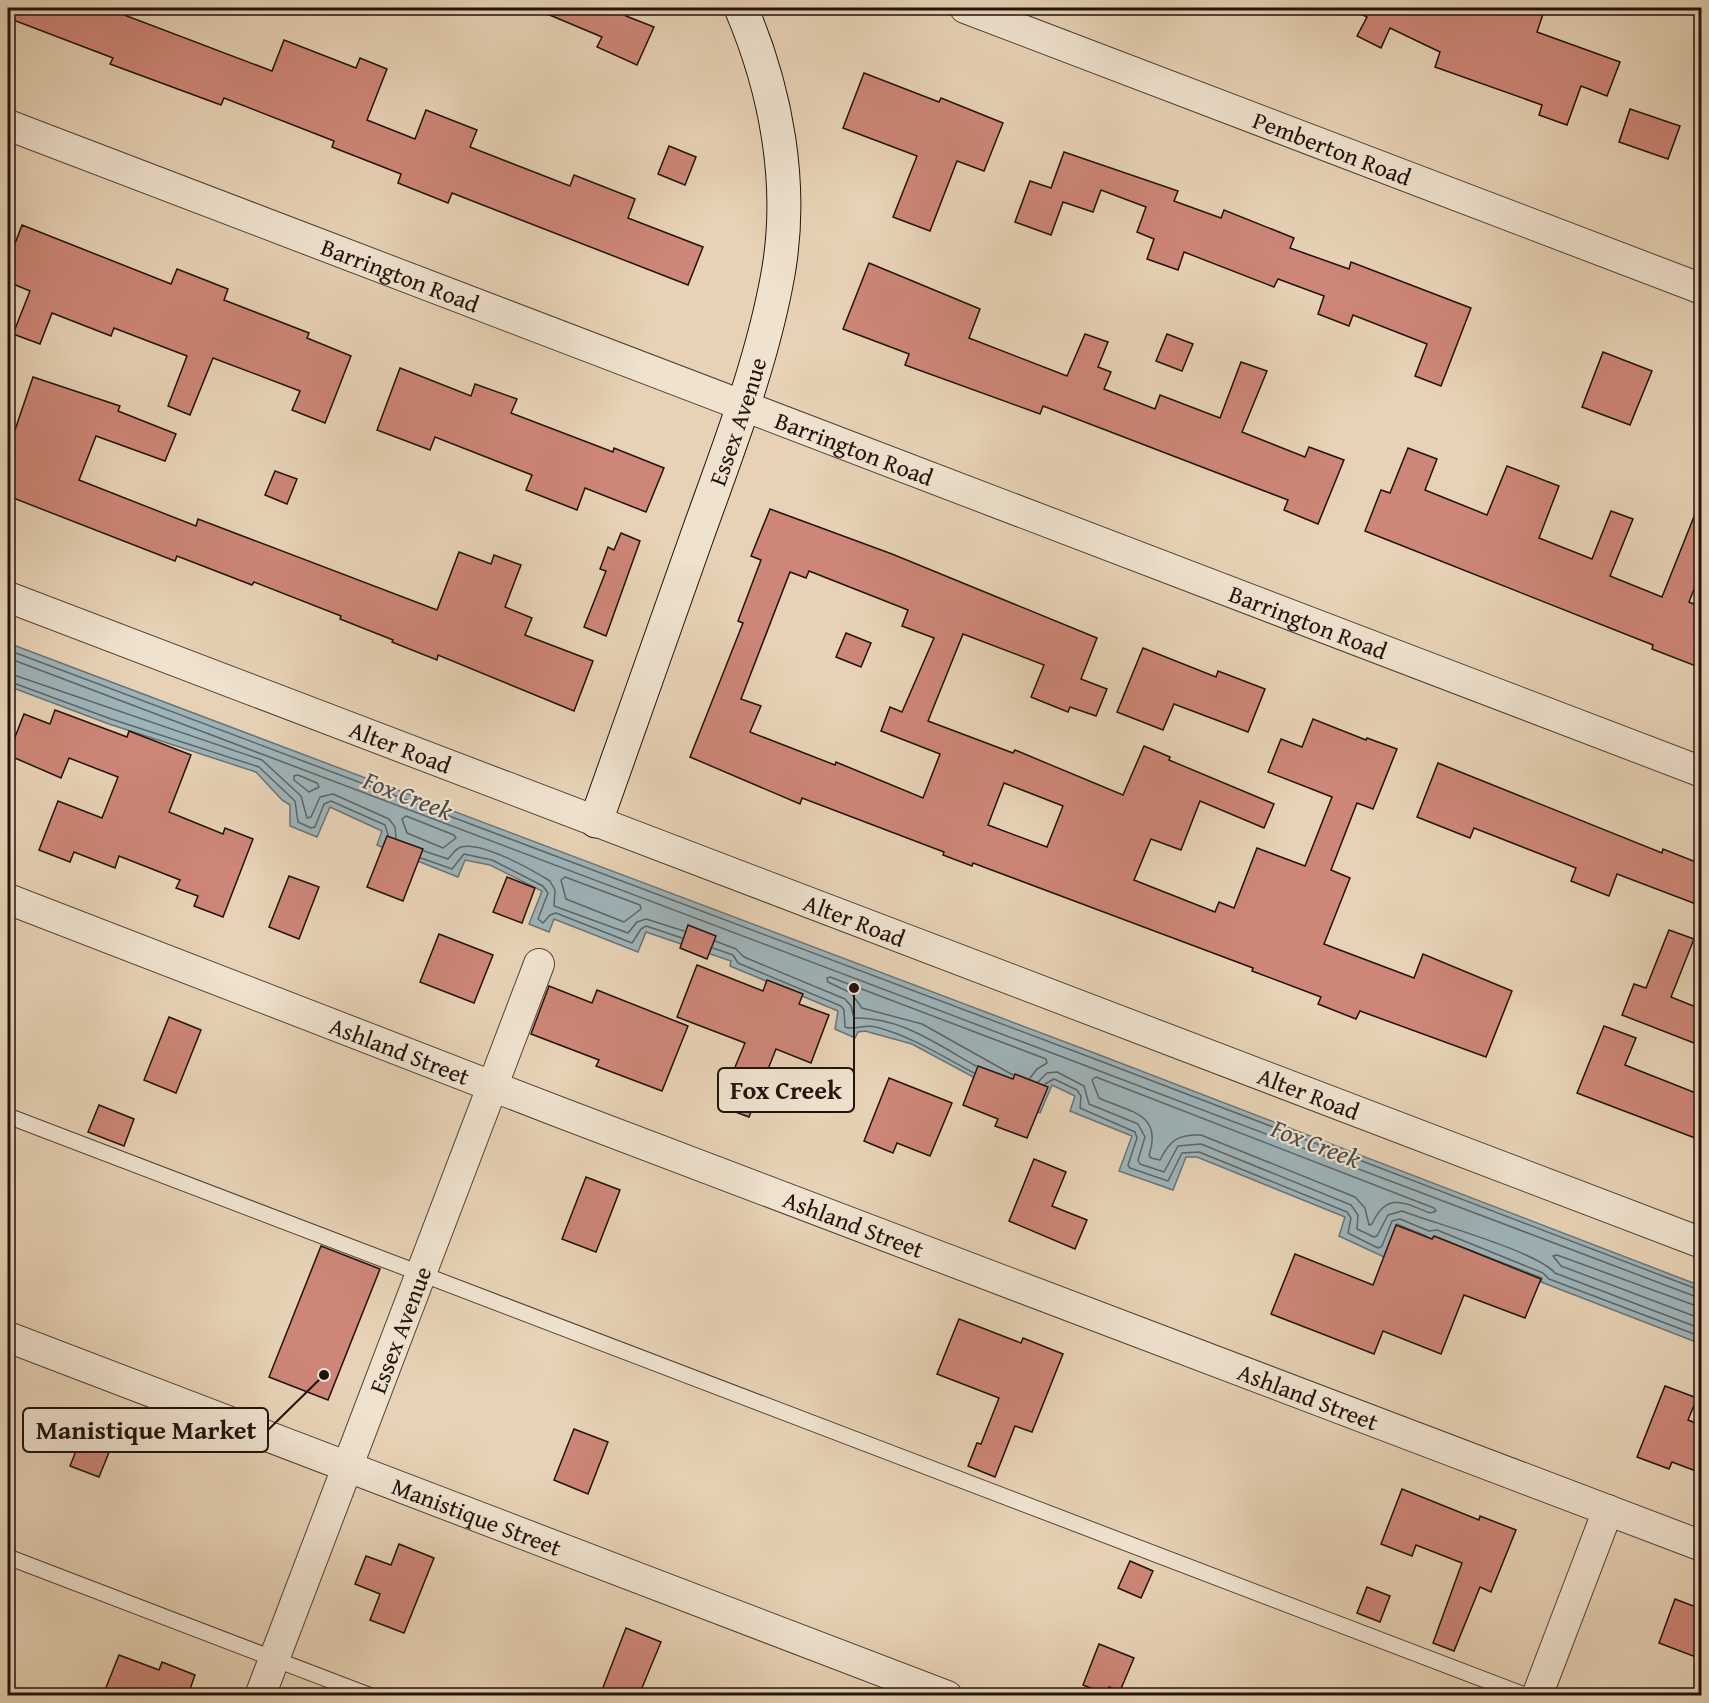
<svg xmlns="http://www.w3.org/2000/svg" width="1709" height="1703" viewBox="0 0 1709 1703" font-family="'Gentium Book Plus',serif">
  <rect width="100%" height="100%" fill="#e7d2b5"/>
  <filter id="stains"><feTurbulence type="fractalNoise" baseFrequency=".00333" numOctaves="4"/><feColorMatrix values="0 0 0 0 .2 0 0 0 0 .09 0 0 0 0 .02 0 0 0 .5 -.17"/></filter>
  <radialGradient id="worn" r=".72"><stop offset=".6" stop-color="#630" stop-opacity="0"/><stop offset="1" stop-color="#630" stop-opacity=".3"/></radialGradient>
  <polygon fill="#9db4ba" stroke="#6b7475" stroke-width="1.5" points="8,643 1097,1054 1701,1286 1701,1344 1541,1282 1542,1278 1434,1236 1420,1268 1412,1274 1426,1236 1397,1224 1384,1257 1339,1236 1345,1217 1197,1157 1186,1157 1173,1190 1119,1171 1132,1136 1070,1111 1075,1096 1052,1085 1040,1113 912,1044 865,1031 858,1032 855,1038 835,1029 838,1011 730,966 731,961 646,932 638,952 554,919 549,932 529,924 542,891 490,865 465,860 458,877 377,845 382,831 330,807 317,837 290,826 290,805 282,800 256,772 109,724 8,686"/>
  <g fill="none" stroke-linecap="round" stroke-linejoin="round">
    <g stroke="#5f6464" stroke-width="1.5">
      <polyline points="8,650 1095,1059 1702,1291"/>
      <polyline points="8,658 1702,1299"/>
      <polyline points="8,673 262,760 301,796 307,818 311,817 320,797 333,794 389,819 395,827 396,838"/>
      <polyline points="8,681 111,719 259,767 295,801 298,822 311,828 315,827 324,804 331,801 385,825 388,835"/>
      <polygon points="298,775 317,783 319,787 309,792 294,780 294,776"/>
      <polygon points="406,816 454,835 456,838 443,848 407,833 402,819"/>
      <path d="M 424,851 L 448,859 C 452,855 455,849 461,847 C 482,841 532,870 550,881 L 555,890 L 554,906 L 628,933 L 637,922 L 646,919 L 684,931"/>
      <polyline points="421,858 452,869 464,854 492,860 543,886 548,893 538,919 543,923 550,915 556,913 632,943 641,929 646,926 682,938"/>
      <polygon points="565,877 640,905 641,909 624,922 566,899 561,880"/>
      <path d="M 715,941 L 736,949 L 744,957 L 845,999 L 851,1006 L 854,1018 C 899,1016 938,1045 976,1066"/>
      <path d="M 713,948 L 733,955 L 738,963 L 841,1006 L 844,1010 L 845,1027 C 854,1031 864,1024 876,1027 C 913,1037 940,1055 974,1073"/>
      <polyline points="1013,1075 922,1024 862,1008 851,993 828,982 827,978 830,977 1046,1059 1047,1063 1037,1069 1030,1078"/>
      <path d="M 1096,1077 L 1434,1208 L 1436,1211 L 1430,1213 C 1404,1203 1387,1191 1372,1224 L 1369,1225 L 1365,1208 L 1355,1197 L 1201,1135 C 1178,1134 1170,1140 1160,1160 L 1151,1158 L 1149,1155 C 1163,1113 1129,1112 1099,1098 L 1092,1080 Z"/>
      <path d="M 1038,1082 L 1047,1073 L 1057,1072 L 1084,1086 L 1089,1104 L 1138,1124 L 1145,1137 L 1138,1160 L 1140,1164 L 1164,1172 L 1178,1146 L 1201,1144 L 1351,1205 L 1358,1215 L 1357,1229 L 1374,1237 L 1377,1236 L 1388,1215 L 1402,1211 C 1433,1223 1536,1251 1555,1273 L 1702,1329"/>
      <polyline points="1045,1084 1054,1079 1077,1090 1081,1096 1080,1108 1135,1132 1137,1138 1128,1165 1130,1168 1168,1181 1182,1153 1199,1152 1347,1212 1351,1218 1348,1233 1378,1248 1382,1246 1392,1221 1400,1219 1429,1231 1437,1230 1543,1273 1549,1279 1702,1337"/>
      <polyline points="1702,1308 1557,1255 1553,1256 1561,1266 1702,1319"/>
    </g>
  </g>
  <g fill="#cd8677" stroke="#21130d" stroke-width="1.5" fill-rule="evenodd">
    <polygon points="8,8 106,8 272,71 284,40 356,68 360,58 387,69 367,120 415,139 426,110 477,130 470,147 570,186 574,175 635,199 628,218 703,247 688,285 452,193 448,203 398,183 401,174 332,147 334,141 224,98 221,105 110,64 113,58 8,18"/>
    <polygon points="533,8 630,8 626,16 654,27 637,65 597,47 602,37"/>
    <polygon points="1349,8 1545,8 1537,32 1620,62 1607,96 1581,86 1567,125 1539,115 1542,105 1435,67 1440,52 1390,28 1381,48 1357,36 1367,17"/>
    <polygon points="864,73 939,102 941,98 1003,123 984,171 957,161 930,231 893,217 917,156 843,128"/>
    <polygon points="1630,109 1680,126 1668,159 1619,142"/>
    <polygon points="669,146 696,157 685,185 658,174"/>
    <polygon points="1064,152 1178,191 1174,201 1221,218 1224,210 1294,238 1290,248 1349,269 1351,262 1471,308 1441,386 1415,376 1427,344 1353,315 1349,326 1318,314 1324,296 1278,279 1274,287 1184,252 1178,270 1147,259 1154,239 1137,232 1146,207 1101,190 1093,212 1063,202 1051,235 1015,222 1030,181 1051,188"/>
    <polygon points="22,225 171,284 177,269 228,289 224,300 309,333 307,338 351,356 325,423 292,410 300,391 213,358 190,415 168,406 187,356 114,328 111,336 52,313 40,344 13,334 30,291 8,282 8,262"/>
    <polygon points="869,263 980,309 969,338 1067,376 1085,334 1108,342 1098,367 1111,372 1104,389 1155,409 1160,395 1220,418 1241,362 1267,371 1242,432 1305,457 1309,447 1344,460 1318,524 1284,510 1288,500 1043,406 1040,414 905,365 909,354 843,329"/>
    <polygon points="1167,334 1193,344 1182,371 1156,361"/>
    <polygon points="1603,352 1652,371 1630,425 1582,407"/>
    <polygon points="400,368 471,396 475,384 517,399 511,413 613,452 614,448 664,468 646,512 585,488 577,510 526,490 532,475 435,437 430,450 377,430"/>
    <polygon points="33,377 120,406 118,411 176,434 165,461 96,436 79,480 196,526 198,519 437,610 459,552 491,564 494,555 521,565 505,607 532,618 525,635 593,661 574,711 438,655 437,660 392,642 393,640 340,619 341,616 254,582 252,585 177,556 175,561 8,496 8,427 15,430"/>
    <polygon points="1408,448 1437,459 1425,490 1487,515 1507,466 1559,486 1539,538 1592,559 1611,511 1633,519 1610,576 1662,597 1701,499 1701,571 1689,602 1701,607 1701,668 1652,649 1653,645 1365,531 1381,490 1390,493"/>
    <polygon points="275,471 297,479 287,504 265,495"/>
    <path d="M 770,509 L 892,554 L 1097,638 L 1081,679 L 1107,689 L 1096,716 L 1070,707 L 1068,712 L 1031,697 L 1044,665 L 963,634 L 928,721 L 1013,753 L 1015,750 L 1123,795 L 1144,746 L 1170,757 L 1169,760 L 1274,804 L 1264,828 L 1200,801 L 1181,850 L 1151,839 L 1134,880 L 1215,912 L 1219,902 L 1234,908 L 1257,848 L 1305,866 L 1332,797 L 1268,772 L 1281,739 L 1302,747 L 1313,719 L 1366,740 L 1367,738 L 1397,749 L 1373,809 L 1357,803 L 1331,870 L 1350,878 L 1324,944 L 1414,978 L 1423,954 L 1512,991 L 1486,1057 L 1360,1011 L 1356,1019 L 1318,1004 L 1321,997 L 1252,971 L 1253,968 L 973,863 L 972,866 L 943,855 L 944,852 L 802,798 L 800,804 L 690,757 L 743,623 L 738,621 L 761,560 L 751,556 ZM 809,571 L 908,610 L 902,626 L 934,638 L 902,712 L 890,707 L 881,731 L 940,754 L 923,798 L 836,762 L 835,765 L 750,732 L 761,706 L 741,699 L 790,572 L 806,578 ZM 1004,783 L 1063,806 L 1047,847 L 988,825 Z"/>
    <polygon points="621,533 640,541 606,636 584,627 606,571 600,569 608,547 614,550"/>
    <polygon points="846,633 871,643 861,667 836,657"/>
    <polygon points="1143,648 1216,677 1218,671 1265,689 1248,732 1174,704 1163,730 1117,712"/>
    <polygon points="55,710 127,737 129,731 191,755 169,812 223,834 225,828 253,839 223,917 194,906 198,896 176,888 180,880 119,856 115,868 74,852 70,862 39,850 58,801 102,818 118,777 69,758 61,778 8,755 24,714 50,724"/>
    <polygon points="1438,763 1662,853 1663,849 1701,864 1701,890 1696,904 1617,874 1609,896 1571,881 1576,868 1474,828 1470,838 1417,817"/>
    <polygon points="387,836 423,849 403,901 367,887"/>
    <polygon points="289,876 319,887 299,939 269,927"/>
    <polygon points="507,877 535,888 522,923 493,912"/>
    <polygon points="688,925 716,936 707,959 680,948"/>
    <polygon points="1669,930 1694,939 1671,997 1701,1009 1701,1024 1694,1043 1622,1015 1634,984 1646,988"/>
    <polygon points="439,934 493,955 474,1003 420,982"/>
    <polygon points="697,965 763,991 767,980 803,994 799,1004 829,1015 811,1063 776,1049 749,1117 719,1106 745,1043 677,1017"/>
    <polygon points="549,986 592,1003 597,990 688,1026 662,1091 596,1066 599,1060 531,1034"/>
    <polygon points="169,1017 201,1030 176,1093 144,1080"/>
    <polygon points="1604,1026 1636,1038 1625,1065 1701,1095 1701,1121 1695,1138 1577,1093"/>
    <polygon points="978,1066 1013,1079 1015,1074 1048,1087 1027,1138 995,1126 998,1119 963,1105"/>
    <polygon points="889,1078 952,1103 930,1156 897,1143 893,1153 864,1141"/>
    <polygon points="99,1105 134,1119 124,1146 88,1132"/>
    <polygon points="1034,1159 1066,1172 1052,1206 1087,1220 1075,1249 1009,1221"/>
    <polygon points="586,1177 620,1190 596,1252 562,1239"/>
    <polygon points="1396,1225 1432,1239 1434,1236 1541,1279 1525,1318 1464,1295 1441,1354 1383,1331 1374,1354 1271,1314 1295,1254 1373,1285"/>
    <polygon points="321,1246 380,1269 328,1400 269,1377"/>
    <polygon points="959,1319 1021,1343 1023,1338 1063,1354 1032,1432 1015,1426 995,1477 968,1466 977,1443 981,1444 999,1398 937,1374"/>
    <polygon points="1665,1386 1697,1398 1688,1420 1701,1425 1701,1473 1672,1462 1669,1469 1637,1457"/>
    <polygon points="85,1428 114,1440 99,1477 70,1466"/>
    <polygon points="574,1429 608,1442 588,1494 554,1480"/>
    <polygon points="1402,1489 1479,1520 1480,1516 1516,1530 1491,1592 1480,1587 1454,1651 1433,1643 1462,1563 1416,1545 1412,1556 1381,1544"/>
    <polygon points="399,1544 434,1558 404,1633 370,1620 380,1594 355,1584 366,1556 391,1565"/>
    <polygon points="1130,1561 1153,1571 1141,1598 1118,1588"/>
    <polygon points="1367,1587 1390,1596 1380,1622 1357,1613"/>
    <polygon points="1675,1599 1701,1609 1701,1659 1659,1643"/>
    <polygon points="626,1628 661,1642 639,1695 617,1695 602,1690"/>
    <polygon points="1099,1644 1134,1658 1120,1691 1109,1687 1106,1694 1083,1685"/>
    <polygon points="119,1655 159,1670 162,1662 195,1675 188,1695 103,1695"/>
  </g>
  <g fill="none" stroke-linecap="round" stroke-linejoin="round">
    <g stroke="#524337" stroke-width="17">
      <g id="lane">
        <polyline points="8,1116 1527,1696"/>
        <polyline points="8,1557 371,1696"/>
      </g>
    </g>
    <g stroke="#524337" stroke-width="32">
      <g id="street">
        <path id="s1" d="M 965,8 L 1702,289"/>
        <path id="s2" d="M 8,125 L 1702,772"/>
        <path id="s3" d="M 8,597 L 1702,1243"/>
        <path id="s4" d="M 8,899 L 559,1112 L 1702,1546"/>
        <path id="s5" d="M 8,1337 L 947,1696"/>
        <path id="s6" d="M 260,1696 L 539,964"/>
        <polyline points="1537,1696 1608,1510"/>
      </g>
    </g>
    <g stroke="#21130d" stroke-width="35">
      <g id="secondary">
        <path id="s7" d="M 596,821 C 629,727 663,633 696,539 C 727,452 762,364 778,274 C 794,184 776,90 741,8"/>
      </g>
    </g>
    <use href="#lane" stroke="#efe2cf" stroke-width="15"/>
    <use href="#street" stroke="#efe2cf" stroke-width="30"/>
    <use href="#secondary" stroke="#efe2cf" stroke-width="33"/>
  </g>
  <g text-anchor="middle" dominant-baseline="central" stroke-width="4.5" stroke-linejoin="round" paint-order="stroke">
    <g font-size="24" fill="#21130d" stroke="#efe2cf">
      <text stroke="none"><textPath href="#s1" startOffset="393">Pemberton Road</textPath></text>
      <text stroke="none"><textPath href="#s2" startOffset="420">Barrington Road</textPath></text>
      <text stroke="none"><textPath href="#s7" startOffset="424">Essex Avenue</textPath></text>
      <text stroke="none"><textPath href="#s2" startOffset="906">Barrington Road</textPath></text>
      <text stroke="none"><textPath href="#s2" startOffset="1392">Barrington Road</textPath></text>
      <text stroke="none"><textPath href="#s3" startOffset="420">Alter Road</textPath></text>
      <text stroke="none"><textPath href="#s3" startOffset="906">Alter Road</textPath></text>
      <text stroke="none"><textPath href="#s4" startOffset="420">Ashland Street</textPath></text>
      <text stroke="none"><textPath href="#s3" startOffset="1392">Alter Road</textPath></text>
      <text stroke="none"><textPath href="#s4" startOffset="906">Ashland Street</textPath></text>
      <text stroke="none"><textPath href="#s6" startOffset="392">Essex Avenue</textPath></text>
      <text stroke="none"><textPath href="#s4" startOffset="1392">Ashland Street</textPath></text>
      <text stroke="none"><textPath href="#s5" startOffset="502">Manistique Street</textPath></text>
    </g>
    <g font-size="26" font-style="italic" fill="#4c4b4a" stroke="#efe2cf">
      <text transform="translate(408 795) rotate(21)">Fox Creek</text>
      <text transform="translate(1316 1143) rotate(21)">Fox Creek</text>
    </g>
  </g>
  <path fill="none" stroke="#21130d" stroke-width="2" d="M854 988L854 1090M324 1375L268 1430"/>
  <g fill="#21130d" stroke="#efe2cf" stroke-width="2">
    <circle cx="854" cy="988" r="6"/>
    <circle cx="324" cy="1375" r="6"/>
  </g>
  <g fill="#efe2cf" stroke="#21130d" stroke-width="2">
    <rect x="718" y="1068" width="136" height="44" rx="6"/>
    <rect x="23" y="1408" width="245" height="44" rx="6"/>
  </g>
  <g font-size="26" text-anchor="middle" font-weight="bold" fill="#21130d">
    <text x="786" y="1099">Fox Creek</text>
    <text x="146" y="1439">Manistique Market</text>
  </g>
  <rect width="1709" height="1703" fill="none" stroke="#e7d2b5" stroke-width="30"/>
  <rect x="9" y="9" width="1691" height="1685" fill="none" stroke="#21130d" stroke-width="3"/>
  <rect x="15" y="15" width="1679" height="1673" fill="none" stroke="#21130d" stroke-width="1.5"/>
  <rect width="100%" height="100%" filter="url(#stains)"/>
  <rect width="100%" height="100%" fill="url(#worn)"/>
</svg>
